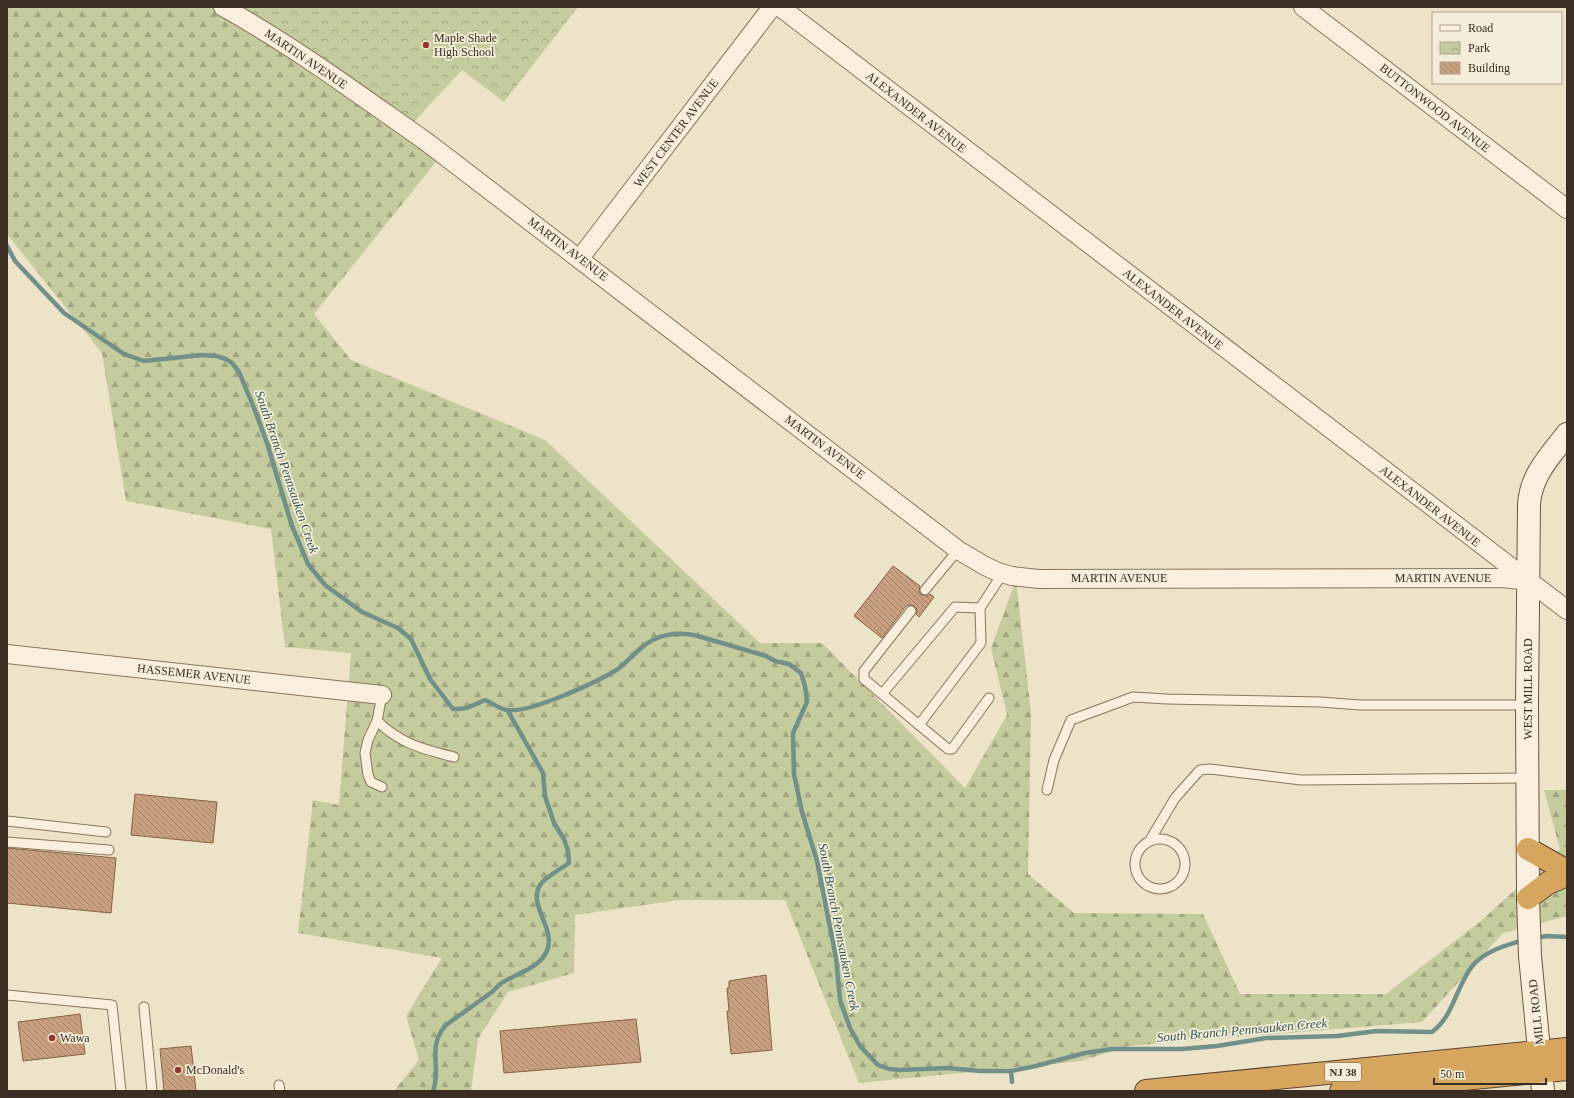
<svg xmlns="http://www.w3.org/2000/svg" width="1574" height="1098" viewBox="0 0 1574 1098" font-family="Georgia,serif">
  <defs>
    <pattern id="forest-firs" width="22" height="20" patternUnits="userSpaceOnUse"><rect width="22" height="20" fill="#c4cb9c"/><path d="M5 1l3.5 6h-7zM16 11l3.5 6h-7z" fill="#a0a57f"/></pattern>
    <pattern id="park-crowns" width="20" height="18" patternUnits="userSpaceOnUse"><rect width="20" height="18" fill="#c4cb9c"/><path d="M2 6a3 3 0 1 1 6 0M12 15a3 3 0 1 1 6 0" fill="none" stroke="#a0a57f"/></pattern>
    <pattern id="building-back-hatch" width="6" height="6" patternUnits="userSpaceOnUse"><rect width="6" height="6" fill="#c9a180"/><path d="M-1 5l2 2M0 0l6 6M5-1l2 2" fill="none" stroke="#a48468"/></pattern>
  </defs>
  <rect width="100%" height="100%" fill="#ede3c8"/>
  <polygon fill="url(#forest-firs)" points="7,7 213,7 409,127 439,158 314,314 351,360 545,440 760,643 822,643 965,788 1007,715 991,648 1016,580 1031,713 1028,874 1074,913 1203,914 1240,994 1386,994 1481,921 1560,849 1544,790 1567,790 1567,916 1503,933 1422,1022 1128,1046 1081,1061 859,1083 785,900 679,900 575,915 574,973 508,992 478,1039 471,1091 394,1091 419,1060 406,1016 442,958 298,933 313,800 339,805 351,653 285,647 271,529 126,501 102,353 7,234"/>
  <polygon fill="url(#park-crowns)" points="213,7 578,7 504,102 462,70 409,127"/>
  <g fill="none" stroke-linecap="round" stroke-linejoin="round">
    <g stroke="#709089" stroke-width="4.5">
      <path d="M 7,246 L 15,261 L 64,313 L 124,354 L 144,361 L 202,355 L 216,356 L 226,359 L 232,363 L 239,372 L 254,408 L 267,443 L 292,526 L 308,564 L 325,585 L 362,612 L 398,628 L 411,639 L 430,679 L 453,709 C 465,710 474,705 485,700 C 493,703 499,709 507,710 C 529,714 599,681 618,669 C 626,663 633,655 641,648 C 657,634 678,631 698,636 L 766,656 L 775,661 L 789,664 L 801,673 L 805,686 L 807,702 L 793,733 L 794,774 L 802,812 L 817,861 L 836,958 L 840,1000 L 850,1028 L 860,1046 L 878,1065 L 889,1069 L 900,1070 L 947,1068 L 981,1071 L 1011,1071 L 1036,1066 L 1085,1053 L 1112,1049 L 1182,1049 L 1217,1046 L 1266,1038 L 1337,1036 L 1377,1031 L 1432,1032 C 1455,1015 1456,984 1474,964 C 1487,950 1507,945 1524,940"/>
      <polyline points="1536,938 1547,936 1567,937"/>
      <polyline points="1011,1071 1012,1082"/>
      <path d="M 433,1091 C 442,1067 426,1047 446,1025 L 492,992 C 494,990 497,987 499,985 C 513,974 537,970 546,953 C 558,929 527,906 540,885 C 544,878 561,869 569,863 L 568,851 L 564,839 L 554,823 L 545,796 L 543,773 L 508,711"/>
    </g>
  </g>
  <g fill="url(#building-back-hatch)" stroke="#866145">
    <polygon points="893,566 920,586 919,592 922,595 927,596 930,594 934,597 919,617 916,614 917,609 914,606 911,605 906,606 882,638 854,616"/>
    <polygon points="135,794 217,802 213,843 131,835"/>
    <polygon points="7,848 116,858 111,913 7,903"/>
    <polygon points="766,975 772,1050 731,1054 727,1011 729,1011 727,988 729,988 729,981"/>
    <polygon points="80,1014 85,1054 23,1061 18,1022"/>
    <polygon points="636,1019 641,1062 504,1073 500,1031"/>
    <polygon points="191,1046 196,1091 164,1091 160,1049"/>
  </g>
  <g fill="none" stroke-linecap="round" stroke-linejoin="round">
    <g stroke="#88765e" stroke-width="11">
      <g id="lane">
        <polyline points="925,590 958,550"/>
        <polyline points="980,608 955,607 882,694 948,749 952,749 989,698"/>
        <polyline points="882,694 864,679 864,671 911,611"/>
        <path d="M 382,695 L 377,721 C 401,744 423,749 454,757"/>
        <polyline points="377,721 368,740 365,753 368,775 371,782 382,787"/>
        <polyline points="919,725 981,643 980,608 1003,573"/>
        <polyline points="1047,790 1054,760 1071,720 1133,697 1167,699 1320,702 1360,705 1527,705"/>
        <polyline points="7,821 106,832"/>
        <circle cx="1160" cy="864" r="25"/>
        <polyline points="1150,840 1175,798 1200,770 1210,769 1301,780 1528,778"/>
        <polyline points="7,842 109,850"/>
        <polyline points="7,995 112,1005 121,1091"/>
        <polyline points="144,1007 152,1091"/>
        <polyline points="279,1085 280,1091"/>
      </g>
    </g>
    <g stroke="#88765e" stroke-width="20">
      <g id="street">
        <path d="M 223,7 C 295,47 361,96 428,143 L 958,550 L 985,566 L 998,572 L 1012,576 L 1039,579 L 1503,578 L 1528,581"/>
        <polyline points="780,7 1567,610"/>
        <polyline points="1303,7 1567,209"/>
        <polyline points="580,258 772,7"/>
        <polyline points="7,654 382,695"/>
      </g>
    </g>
    <g stroke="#6a5741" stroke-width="24">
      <path id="secondary" d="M 1543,1091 L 1530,956 L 1528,898 L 1527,705 L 1529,504 C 1531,475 1550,456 1567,434"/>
    </g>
    <g stroke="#574432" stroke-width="24">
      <g id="highway">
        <polyline points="1528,849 1567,871"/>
        <polyline points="1528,898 1548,883 1567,875"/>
        <polyline points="1146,1091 1567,1049"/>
        <polyline points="1341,1091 1567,1069"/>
      </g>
    </g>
    <use href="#lane" stroke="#f8f0dc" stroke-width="9"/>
    <use href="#street" stroke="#f8f0dc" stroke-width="18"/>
    <use href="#secondary" stroke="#f8f0dc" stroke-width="22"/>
    <use href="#highway" stroke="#d7a65e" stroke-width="22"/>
  </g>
  <g fill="#953331" stroke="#f4edd8" stroke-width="1.5">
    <circle cx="426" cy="45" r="4"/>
    <circle cx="52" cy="1038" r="4"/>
    <circle cx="178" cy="1070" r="4"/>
  </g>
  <g text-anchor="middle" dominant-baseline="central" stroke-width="3.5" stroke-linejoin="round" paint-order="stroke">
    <rect fill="#f4edd8" stroke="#716758" stroke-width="1" x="1325" y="1063" width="36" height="18" rx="3"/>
    <g font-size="11" font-weight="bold" fill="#392e21">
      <text x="1343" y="1072">NJ 38</text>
    </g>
    <g font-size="12" fill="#392e21" stroke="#f4edd8" text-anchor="start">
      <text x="434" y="38">Maple Shade<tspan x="434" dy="14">High School</tspan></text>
      <text x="60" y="1038">Wawa</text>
      <text x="186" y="1070">McDonald's</text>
    </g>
    <g font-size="12" fill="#392e21" stroke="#f4edd8">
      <text transform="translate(306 59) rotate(34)">MARTIN AVENUE</text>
      <text transform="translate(1435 108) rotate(38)">BUTTONWOOD AVENUE</text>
      <text transform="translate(916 112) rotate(38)">ALEXANDER AVENUE</text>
      <text transform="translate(676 133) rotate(-53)">WEST CENTER AVENUE</text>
      <text transform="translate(568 249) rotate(37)">MARTIN AVENUE</text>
      <text transform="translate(1173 309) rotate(38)">ALEXANDER AVENUE</text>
      <text transform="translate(825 447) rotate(37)">MARTIN AVENUE</text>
      <text transform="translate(1430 506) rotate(38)">ALEXANDER AVENUE</text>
      <text x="1119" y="578">MARTIN AVENUE</text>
      <text x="1443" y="578">MARTIN AVENUE</text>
      <text transform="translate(194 674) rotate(6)">HASSEMER AVENUE</text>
      <text transform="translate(1528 689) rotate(-90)">WEST MILL ROAD</text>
      <text transform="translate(1536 1012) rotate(-96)">MILL ROAD</text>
    </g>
    <g font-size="13" font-style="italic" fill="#315857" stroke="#f4edd8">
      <text transform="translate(287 472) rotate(71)">South Branch Pennsauken Creek</text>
      <text transform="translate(839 927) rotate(79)">South Branch Pennsauken Creek</text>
      <text transform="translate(1242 1030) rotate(-5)">South Branch Pennsauken Creek</text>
    </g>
  </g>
  <rect width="1574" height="1098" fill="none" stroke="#392e21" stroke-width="16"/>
  <rect x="1432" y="12" width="130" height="72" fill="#f4edd8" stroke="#a9a18f"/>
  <rect x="1440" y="25" width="20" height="6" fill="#f8f0dc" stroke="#a9a18f"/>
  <text x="1468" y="32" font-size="12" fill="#392e21">Road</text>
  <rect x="1440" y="42" width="20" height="12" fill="url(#park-crowns)" stroke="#a9a18f"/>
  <text x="1468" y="52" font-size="12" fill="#392e21">Park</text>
  <rect x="1440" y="62" width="20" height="12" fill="url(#building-back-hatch)" stroke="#a9a18f"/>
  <text x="1468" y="72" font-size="12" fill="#392e21">Building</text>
  <path d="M1434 1078v6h112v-6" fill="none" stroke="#392e21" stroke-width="2"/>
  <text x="1440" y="1078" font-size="12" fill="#392e21" stroke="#f4edd8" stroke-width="3" paint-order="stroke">50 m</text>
</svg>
